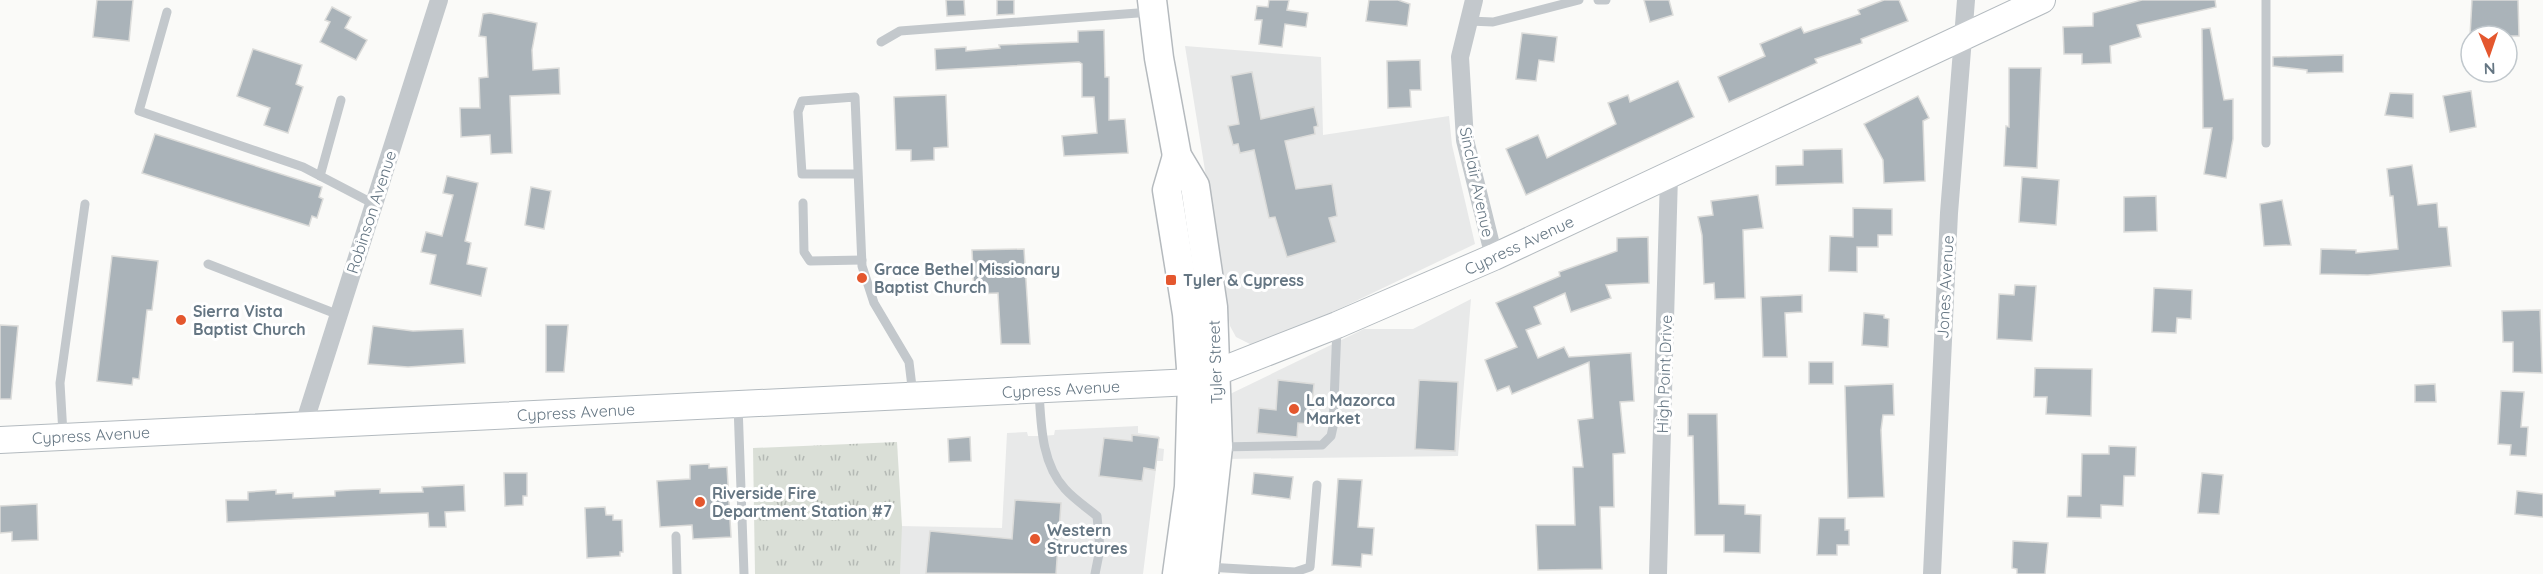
<svg xmlns="http://www.w3.org/2000/svg" width="2543" height="574" viewBox="0 0 2543 574" font-family="Quicksand,sans-serif">
  <defs>
    <pattern id="grass-tufts" width="24" height="20" patternUnits="userSpaceOnUse" patternTransform="scale(1.5)"><rect width="24" height="20" fill="#dadfd7"/><path d="M3 7l-1-3M5 7V3M7 7l1-3M15 17l-1-3M17 17v-4M19 17l1-3" fill="none" stroke="#b4b9b4"/></pattern>
  </defs>
  <rect width="100%" height="100%" fill="#fafaf8"/>
  <g fill="#e8e9e9">
    <polygon points="1185,46 1321,57 1323,135 1449,116 1452,145 1475,244 1266,344 1250,344 1236,337 1230,326"/>
    <polygon points="1471,299 1458,456 1223,459 1228,395 1364,329 1413,329"/>
    <polygon points="1138,426 1138,433 1159,436 1158,448 1164,449 1163,461 1157,461 1143,574 900,574 900,526 1002,528 1007,433 1027,432 1028,436 1042,436 1054,435 1055,430"/>
  </g>
  <polygon fill="url(#grass-tufts)" points="897,442 902,526 900,574 755,574 753,448"/>
  <g fill="#aab3b9" stroke="#dcdcda" stroke-width="1.5">
    <polygon points="97,0 133,0 129,41 93,37"/>
    <polygon points="946,0 964,0 965,15 947,16"/>
    <polygon points="997,0 1014,0 1014,14 997,15"/>
    <polygon points="1269,0 1289,0 1287,10 1308,13 1306,27 1285,24 1282,47 1259,44 1262,20 1255,20 1257,6 1268,7"/>
    <polygon points="1369,0 1398,0 1410,4 1407,26 1366,21"/>
    <polygon points="1644,0 1669,0 1673,15 1650,22"/>
    <polygon points="1884,0 1899,0 1908,21 1861,39 1862,43 1815,59 1817,63 1729,102 1718,77 1765,56 1760,44 1801,27 1804,33 1860,14 1858,10"/>
    <polygon points="2142,0 2215,0 2216,7 2137,25 2141,37 2110,46 2111,63 2082,64 2082,54 2064,54 2063,27 2093,26 2093,13"/>
    <polygon points="2472,0 2518,0 2519,36 2470,36"/>
    <polygon points="332,7 351,17 345,28 367,40 356,60 320,42 330,22 325,20"/>
    <polygon points="490,13 537,23 532,50 533,70 559,68 560,94 510,96 512,153 491,154 490,135 461,137 460,108 480,108 479,78 488,77 486,37 479,36 483,14"/>
    <polygon points="2210,28 2224,100 2233,99 2233,139 2226,178 2204,174 2212,128 2203,128 2202,29"/>
    <polygon points="1104,30 1105,77 1109,77 1109,120 1125,119 1128,153 1064,156 1062,136 1097,133 1094,97 1082,97 1082,64 1079,62 936,70 935,49 966,47 966,51 1000,48 999,45 1078,42 1078,31"/>
    <polygon points="1522,33 1557,37 1554,62 1539,60 1536,81 1516,79"/>
    <polygon points="253,49 302,65 296,84 303,87 288,133 264,125 270,108 237,96"/>
    <polygon points="2343,55 2343,72 2307,73 2307,70 2273,66 2273,57"/>
    <polygon points="1420,60 1421,90 1410,90 1411,107 1388,108 1387,61"/>
    <polygon points="2009,68 2041,68 2037,168 2004,166 2006,126 2009,127"/>
    <polygon points="1252,72 1261,119 1314,107 1318,126 1314,127 1315,134 1285,141 1296,189 1332,184 1337,216 1329,218 1336,242 1287,257 1275,217 1269,218 1254,150 1240,153 1238,144 1233,145 1228,126 1239,124 1231,76"/>
    <polygon points="1678,81 1694,117 1526,195 1506,149 1538,135 1547,158 1616,124 1608,103 1628,95 1630,102"/>
    <polygon points="2471,91 2476,127 2450,132 2443,96"/>
    <polygon points="2390,93 2413,94 2413,118 2385,115"/>
    <polygon points="946,95 948,147 934,148 934,160 911,161 911,150 896,150 894,97"/>
    <polygon points="1918,96 1929,118 1923,121 1925,181 1884,183 1883,160 1864,124"/>
    <polygon points="155,134 322,187 319,197 323,199 317,218 312,216 309,226 142,173"/>
    <polygon points="1842,149 1843,183 1776,185 1776,166 1803,165 1803,150"/>
    <polygon points="2412,165 2418,205 2437,203 2439,227 2447,227 2451,266 2368,275 2320,274 2321,249 2356,250 2356,253 2398,249 2393,196 2390,196 2387,169"/>
    <polygon points="447,176 478,183 465,241 471,243 467,264 487,268 481,296 430,284 436,255 421,252 426,232 442,236 453,195 443,193"/>
    <polygon points="2022,177 2059,180 2056,225 2019,222"/>
    <polygon points="531,187 551,191 544,229 525,225"/>
    <polygon points="1758,195 1763,228 1743,230 1745,298 1715,299 1714,283 1704,284 1702,235 1698,217 1713,215 1711,201"/>
    <polygon points="2156,196 2157,231 2124,232 2124,197"/>
    <polygon points="2282,200 2291,245 2264,246 2260,204"/>
    <polygon points="1853,208 1892,209 1892,235 1878,235 1878,247 1857,247 1857,272 1829,271 1830,236 1853,237"/>
    <polygon points="1648,237 1649,283 1606,285 1611,298 1571,312 1565,293 1534,307 1541,324 1526,330 1538,358 1564,347 1569,357 1631,353 1634,401 1620,402 1625,453 1613,454 1614,507 1600,507 1602,569 1538,570 1536,525 1575,525 1573,467 1583,467 1578,420 1593,418 1589,362 1512,394 1509,386 1497,391 1485,360 1517,347 1496,303 1560,276 1559,272 1617,251 1617,238"/>
    <polygon points="1024,249 1030,344 1001,344 998,293 974,294 972,250"/>
    <polygon points="112,256 158,261 152,310 147,310 139,379 133,378 132,385 97,381"/>
    <polygon points="2015,285 2036,286 2032,341 1997,339 1999,294 2014,295"/>
    <polygon points="2154,288 2192,290 2191,319 2177,318 2176,333 2152,332"/>
    <polygon points="1802,295 1802,312 1785,313 1787,357 1763,357 1761,297"/>
    <polygon points="2540,310 2542,373 2513,372 2513,342 2503,342 2502,311"/>
    <polygon points="1864,313 1884,315 1884,318 1889,319 1888,347 1862,345"/>
    <polygon points="0,325 18,326 11,399 0,399"/>
    <polygon points="546,325 568,325 564,372 546,372"/>
    <polygon points="373,326 413,331 463,329 465,363 408,367 368,364"/>
    <rect x="1809" y="362" width="24" height="22"/>
    <polygon points="2035,368 2092,369 2091,416 2046,414 2047,397 2034,397"/>
    <polygon points="1278,380 1314,384 1310,424 1298,423 1297,437 1257,433 1259,408 1276,410"/>
    <polygon points="1419,380 1458,382 1455,451 1415,449"/>
    <polygon points="1893,384 1894,415 1883,415 1881,430 1884,497 1848,498 1845,386"/>
    <polygon points="2435,384 2436,402 2415,402 2415,385"/>
    <polygon points="2501,391 2524,392 2521,427 2528,427 2526,456 2510,455 2511,445 2498,444"/>
    <polygon points="1688,414 1717,414 1719,504 1745,505 1745,514 1761,515 1760,553 1724,552 1724,535 1695,535 1693,436 1688,436"/>
    <polygon points="1132,435 1159,438 1155,470 1144,468 1142,481 1099,476 1104,438 1132,441"/>
    <polygon points="970,437 971,461 949,462 948,439"/>
    <polygon points="2109,446 2136,447 2135,476 2124,476 2123,506 2101,505 2101,518 2067,517 2068,496 2081,496 2082,454 2109,454"/>
    <polygon points="709,464 709,468 727,467 731,537 693,539 692,525 660,527 657,481 690,479 690,465"/>
    <polygon points="504,473 527,473 527,496 523,496 523,505 505,506"/>
    <polygon points="1254,473 1293,477 1290,499 1252,494"/>
    <polygon points="2202,473 2223,475 2219,514 2198,513"/>
    <polygon points="1338,479 1362,480 1358,527 1374,528 1372,555 1362,554 1361,567 1332,565"/>
    <polygon points="464,485 465,511 445,512 446,527 429,527 428,513 227,522 226,500 248,500 248,492 276,490 276,494 293,493 293,498 335,496 335,491 351,490 380,489 380,493 423,492 422,487"/>
    <polygon points="2517,491 2543,494 2543,517 2515,514"/>
    <polygon points="1015,500 1061,503 1056,574 926,573 930,531 1012,539"/>
    <polygon points="37,504 38,540 12,541 12,532 0,533 0,506"/>
    <polygon points="605,507 606,515 613,515 613,520 622,520 623,552 620,552 620,556 587,558 585,508"/>
    <polygon points="1819,518 1845,518 1845,530 1849,530 1849,545 1837,545 1837,555 1817,555"/>
    <polygon points="2013,541 2048,543 2045,574 2017,574 2017,569 2012,568"/>
  </g>
  <g fill="none" stroke-linecap="round" stroke-linejoin="round">
    <g stroke="#b3babf" stroke-width="28">
      <polyline id="secondary" points="0,440 1192,382 1337,325 1494,257 2042,0"/>
    </g>
    <g stroke="#b5babe" stroke-width="31">
      <g id="primary">
        <polyline points="1152,0 1159,58 1177,156 1195,186 1213,307 1218,447 1204,574"/>
        <polyline points="1177,156 1167,190 1187,314 1192,382 1189,487 1177,574"/>
      </g>
    </g>
    <g stroke="#c3c8cc" stroke-width="9">
      <polyline points="1598,0 1606,0"/>
      <polyline points="167,12 139,111 303,167 374,204"/>
      <polyline points="1469,21 1493,22 1579,0"/>
      <polyline points="881,42 900,31 1151,12"/>
      <polyline points="2266,143 2266,0"/>
      <polyline points="858,174 802,174 798,112 802,101 855,97 862,266 874,303 909,362 913,395"/>
      <polyline points="320,176 341,100"/>
      <polyline points="803,203 804,252 810,261 862,260"/>
      <polyline points="208,264 339,315"/>
      <path d="M 1039,391 C 1041,423 1041,463 1065,489 C 1074,499 1086,507 1097,516 L 1100,549 L 1095,574"/>
      <polyline points="738,405 744,574"/>
      <polyline points="63,434 60,383 85,204"/>
      <polyline points="1220,447 1322,445 1331,436 1333,427 1337,327"/>
      <polyline points="676,536 677,574"/>
      <polyline points="1207,567 1295,572 1310,567 1317,485"/>
    </g>
    <g stroke="#c3c8cc" stroke-width="18">
      <polyline points="1474,0 1460,57 1465,140 1494,257"/>
      <polyline points="304,424 439,0"/>
      <polyline points="1658,574 1669,175"/>
      <polyline points="1932,574 1949,213 1966,0"/>
    </g>
    <use href="#secondary" stroke="#fff" stroke-width="26"/>
    <use href="#primary" stroke="#fff" stroke-width="28"/>
  </g>
  <g fill="#e4572e" stroke="#fff" stroke-width="2">
    <circle cx="862" cy="278" r="6"/>
    <rect x="1165" y="274" width="12" height="12" rx="3"/>
    <circle cx="181" cy="320" r="6"/>
    <circle cx="1294" cy="409" r="6"/>
    <circle cx="700" cy="502" r="6"/>
    <circle cx="1035" cy="539" r="6"/>
  </g>
  <g text-anchor="middle" dominant-baseline="central" stroke-width="6" stroke-linejoin="round" paint-order="stroke">
    <g font-size="16" fill="#657683" stroke="#fff">
      <text transform="translate(1477 182) rotate(78)">Sinclair Avenue</text>
      <text transform="translate(371 212) rotate(-72)">Robinson Avenue</text>
      <text transform="translate(1519 245) rotate(-25)">Cypress Avenue</text>
      <text transform="translate(1945 287) rotate(-87)">Jones Avenue</text>
      <text transform="translate(1215 362) rotate(-92)">Tyler Street</text>
      <text transform="translate(1664 374) rotate(-88)">High Point Drive</text>
      <text transform="translate(1061 389) rotate(-3)">Cypress Avenue</text>
      <text transform="translate(576 412) rotate(-3)">Cypress Avenue</text>
      <text transform="translate(91 435) rotate(-3)">Cypress Avenue</text>
    </g>
    <g font-size="16" font-weight="bold" fill="#657683" stroke="#fff" text-anchor="start">
      <text x="874" y="269">Grace Bethel Missionary<tspan x="874" dy="18">Baptist Church</tspan></text>
      <text x="1183" y="280">Tyler &amp; Cypress</text>
      <text x="193" y="311">Sierra Vista<tspan x="193" dy="18">Baptist Church</tspan></text>
      <text x="1306" y="400">La Mazorca<tspan x="1306" dy="18">Market</tspan></text>
      <text x="712" y="493">Riverside Fire<tspan x="712" dy="18">Department Station #7</tspan></text>
      <text x="1047" y="530">Western<tspan x="1047" dy="18">Structures</tspan></text>
    </g>
  </g>
  <g transform="translate(2489 54) rotate(178)"><circle r="28" fill="#ffffff" stroke="#c1c8cd" stroke-width="1.5"/>
  <path d="M0-4.5L10 22L0 15L-10 22Z" fill="#e4572e"/>
  <text y="-9" font-size="16" font-weight="bold" text-anchor="middle" fill="#657683">N</text>
  </g>
</svg>
